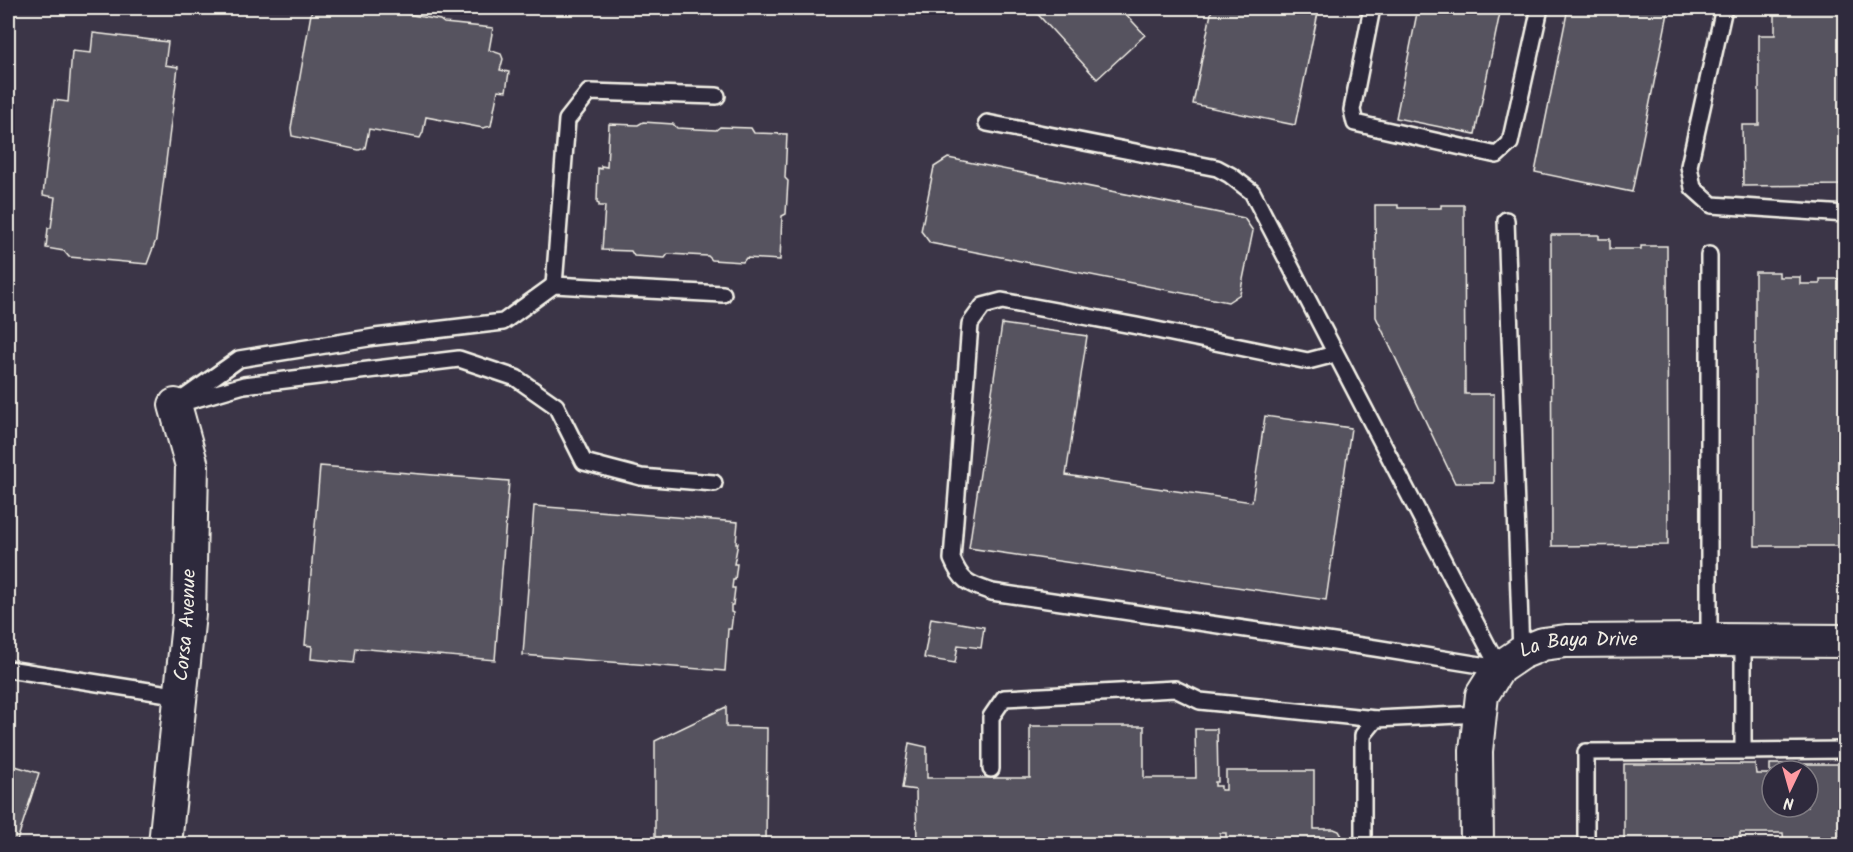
<svg xmlns="http://www.w3.org/2000/svg" width="1853" height="852" viewBox="0 0 1853 852" font-family="Kalam,sans-serif">
  <rect width="100%" height="100%" fill="#2f2a3d"/>
  <filter id="ink" filterUnits="userSpaceOnUse"><feTurbulence type="fractalNoise" baseFrequency=".0167" numOctaves="2"/><feDisplacementMap in="SourceGraphic" scale="12" xChannelSelector="R" yChannelSelector="G"/><feConvolveMatrix kernelMatrix="1 2 1 2 8 2 1 2 1" color-interpolation-filters="sRGB"/></filter>
  <g filter="url(#ink)">
    <path fill="#3b3647" fill-rule="evenodd" d="M 8,8 L 1845,8 L 1845,844 L 8,844 ZM 1772,771 L 1808,771 L 1808,807 L 1772,807 Z"/>
    <g fill="#56525f" stroke="#f4f1e8" stroke-width="1.5" fill-rule="evenodd">
      <polygon points="312,8 373,8 440,20 444,23 493,28 489,50 501,54 503,59 500,70 509,72 506,91 498,90 491,126 483,128 426,117 423,132 420,138 369,129 365,148 359,150 292,136 291,128"/>
      <polygon points="1032,8 1120,8 1145,35 1097,79"/>
      <polygon points="1212,8 1319,8 1295,125 1193,104"/>
      <polygon points="1418,8 1501,8 1475,134 1396,118"/>
      <polygon points="1568,8 1669,8 1632,192 1535,172"/>
      <polygon points="1775,8 1846,8 1846,185 1743,186 1742,125 1759,125 1759,35 1775,35"/>
      <polygon points="93,33 168,42 165,65 178,67 156,240 147,264 69,257 64,251 46,248 48,228 51,228 55,197 43,195 54,100 68,102 72,51 91,53"/>
      <polygon points="643,122 673,124 677,128 716,130 720,127 751,128 754,133 787,134 785,178 788,181 786,214 782,216 780,260 746,258 743,262 712,260 708,256 668,254 665,258 634,256 631,251 602,250 605,206 599,206 599,204 597,203 598,168 601,169 601,166 607,167 609,124 638,125"/>
      <polygon points="948,158 1244,218 1253,231 1240,294 1228,302 930,243 921,231 934,167"/>
      <polygon points="1375,205 1398,205 1398,208 1441,208 1441,205 1464,205 1465,394 1494,394 1494,483 1455,483 1376,317"/>
      <polygon points="1551,235 1599,235 1599,239 1610,239 1610,249 1641,249 1641,246 1667,246 1668,545 1552,546"/>
      <polygon points="1755,272 1779,272 1779,277 1800,277 1800,284 1820,284 1820,279 1843,279 1844,546 1755,546"/>
      <polygon points="1002,324 1087,336 1066,475 1252,502 1265,416 1351,428 1326,600 969,548"/>
      <polygon points="320,466 509,481 495,660 356,648 354,663 311,659 312,646 305,645"/>
      <polygon points="534,506 738,522 736,543 738,543 734,564 737,564 735,580 733,580 732,588 735,588 733,605 731,605 731,612 733,613 731,629 728,629 725,671 523,655"/>
      <polygon points="931,618 984,627 981,648 958,645 955,663 924,658"/>
      <polygon points="726,707 726,727 767,728 766,844 655,844 655,741"/>
      <polygon points="1030,726 1144,726 1144,778 1196,778 1195,729 1217,729 1218,782 1215,782 1215,786 1221,786 1221,790 1226,790 1226,771 1314,771 1314,829 1334,829 1339,831 1342,836 1343,842 1341,844 1226,844 1226,833 1220,833 1220,844 917,844 916,790 902,788 909,743 927,747 927,778 1030,778"/>
      <polygon points="8,764 39,773 16,844 8,844"/>
      <path d="M 1624,764 L 1755,764 L 1756,774 L 1770,774 L 1770,764 L 1846,764 L 1846,844 L 1784,844 L 1783,833 L 1740,833 L 1740,844 L 1624,844 ZM 1772,771 L 1808,771 L 1808,807 L 1772,807 Z"/>
    </g>
    <g fill="none" stroke-linecap="round" stroke-linejoin="round">
      <g stroke="#f4f1e8" stroke-width="20">
        <g id="service">
          <polyline points="1372,8 1352,110 1355,123 1497,155 1510,143 1540,8"/>
          <polyline points="1724,8 1689,166 1693,188 1712,205 1846,214"/>
          <polyline points="987,123 1217,168 1230,175 1252,192 1499,668"/>
          <polyline points="1506,220 1521,653"/>
          <polyline points="1709,255 1709,640"/>
          <polyline points="554,285 567,120 589,92 717,96"/>
          <path d="M 1335,354 L 1308,361 L 1137,326 L 1002,301 L 983,306 L 970,324 L 952,559 C 962,583 969,584 992,592 L 1375,648 L 1499,668"/>
          <polyline points="184,398 239,359 375,337 503,322 554,285 723,294"/>
          <polyline points="175,405 244,385 459,359 516,378 556,406 584,462 641,477 714,483"/>
          <polyline points="8,669 181,696"/>
          <polyline points="1743,751 1846,750"/>
          <polyline points="991,769 991,717 1004,698 1175,689 1200,701 1376,719"/>
          <polyline points="1363,844 1363,735 1376,719 1480,714"/>
          <polyline points="1586,844 1586,752 1743,751 1743,640"/>
        </g>
      </g>
      <g stroke="#f4f1e8" stroke-width="36">
        <g id="minor">
          <path id="s1" d="M 165,844 L 189,614 L 192,466 L 175,405"/>
          <path id="s2" d="M 1477,844 L 1476,751 L 1482,695 L 1499,668 L 1521,653 L 1543,644 L 1566,641 L 1709,640 L 1846,641"/>
        </g>
      </g>
      <use href="#service" stroke="#2f2a3d" stroke-width="15"/>
      <use href="#minor" stroke="#2f2a3d" stroke-width="32"/>
    </g>
  </g>
  <g text-anchor="middle" dominant-baseline="central" stroke-width="4.5" stroke-linejoin="round" paint-order="stroke">
    <g font-size="20" fill="#f4f1e8" stroke="#2f2a3d">
      <text stroke="none"><textPath href="#s1" startOffset="220">Corsa Avenue</textPath></text>
      <text stroke="none"><textPath href="#s2" startOffset="267">La Baya Drive</textPath></text>
    </g>
  </g>
  <rect width="1853" height="852" fill="none" stroke="#2f2a3d" stroke-width="30"/>
  <rect x="15" y="15" width="1823" height="822" fill="none" stroke="#f4f1e8" stroke-width="2" filter="url(#ink)"/>
  <g transform="translate(1790 789) rotate(185)"><circle r="28" fill="#2f2a3d" stroke="#7e7a81" stroke-width="1.5"/>
  <path d="M0-4.5L10 22L0 15L-10 22Z" fill="#ff9aa2"/>
  <text y="-9" font-size="16" font-weight="bold" text-anchor="middle" fill="#f4f1e8">N</text>
  </g>
</svg>
